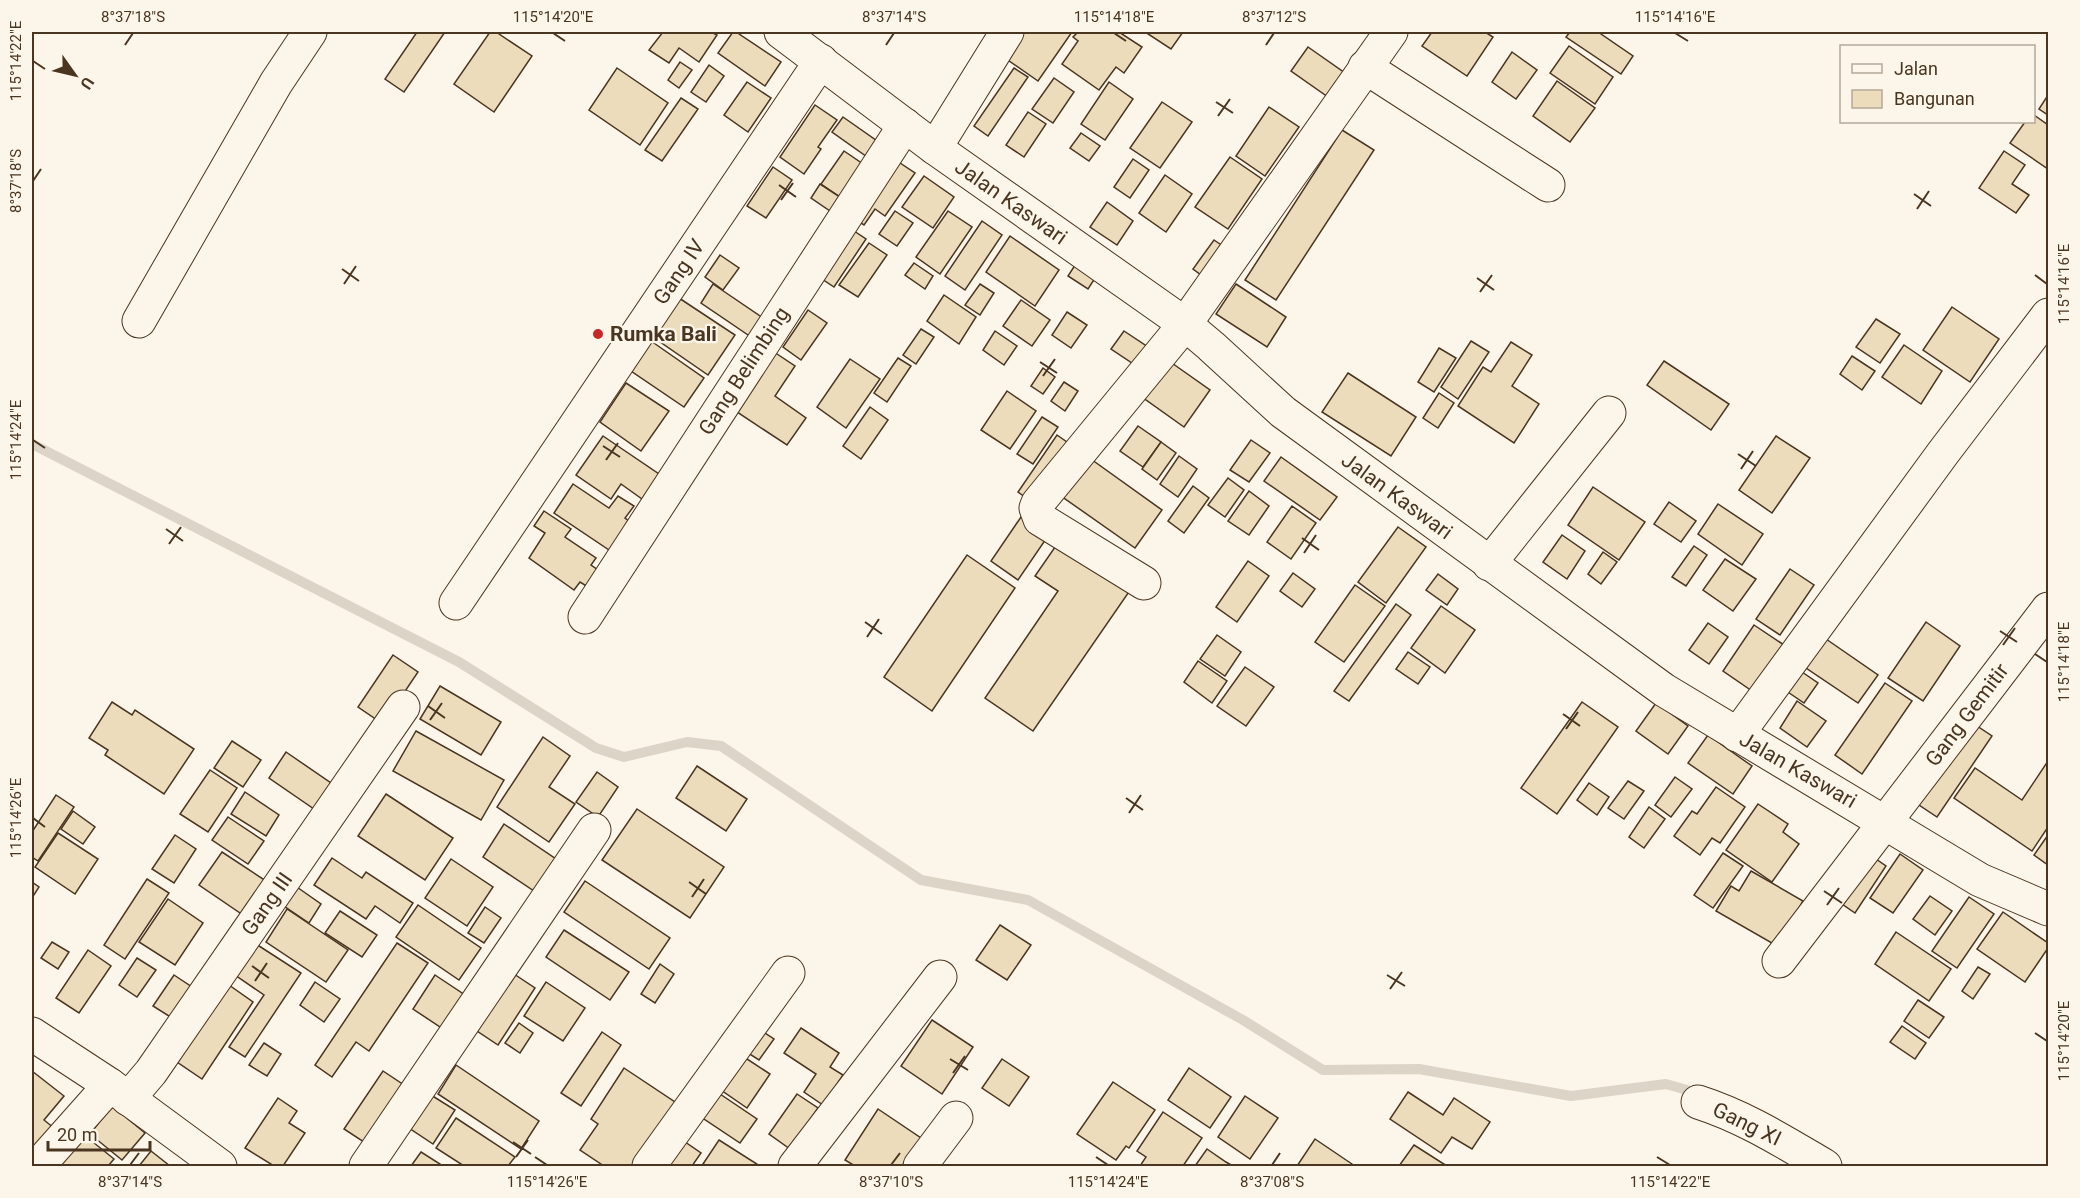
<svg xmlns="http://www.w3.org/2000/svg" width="2080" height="1198" viewBox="0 0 2080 1198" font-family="Roboto,sans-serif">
  <rect width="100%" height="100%" fill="#fbf6e9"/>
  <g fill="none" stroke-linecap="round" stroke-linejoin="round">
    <polyline stroke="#dcd4c6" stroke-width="10" points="32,444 459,662 596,748 624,757 687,742 721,746 921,880 1028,900 1243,1020 1323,1070 1419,1069 1571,1096 1666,1084 1701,1094"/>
  </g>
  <g fill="#ecdcbc" stroke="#4a3520" stroke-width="1.5">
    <polygon points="417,32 445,32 404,92 385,79"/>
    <polygon points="490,32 496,32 532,56 494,112 454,84"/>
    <polygon points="663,32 711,32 717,35 699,62 679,48 669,63 649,50"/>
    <polygon points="733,32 736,32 781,62 765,86 718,53"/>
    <polygon points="1023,32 1072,32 1038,81 1005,58"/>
    <polygon points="1078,32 1119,32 1142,47 1124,73 1116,67 1099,90 1062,64 1078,41 1073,37"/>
    <polygon points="1145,32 1183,32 1171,49"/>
    <polygon points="1432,32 1485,32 1493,37 1467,76 1422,46"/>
    <polygon points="1570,32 1598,32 1633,56 1621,74 1566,37"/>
    <polygon points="1569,46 1613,77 1595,104 1550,73"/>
    <polygon points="1308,47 1345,73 1328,97 1291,71"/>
    <polygon points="1512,52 1537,70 1516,99 1492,82"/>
    <polygon points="680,62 692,70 679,88 668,80"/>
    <polygon points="709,65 724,76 706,102 691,92"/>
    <polygon points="617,68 668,103 640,145 589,110"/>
    <polygon points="1014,68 1028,77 988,136 974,126"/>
    <polygon points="1054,78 1074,92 1053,123 1032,109"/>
    <polygon points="1557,81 1595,108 1570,142 1533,116"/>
    <polygon points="747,82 771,98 748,132 724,115"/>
    <polygon points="1109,82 1133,99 1105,140 1081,124"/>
    <polygon points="2048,95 2048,115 2039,109"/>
    <polygon points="681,98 698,109 662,161 645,150"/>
    <polygon points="1162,102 1192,122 1160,168 1130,148"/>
    <polygon points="815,105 837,120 818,147 821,149 804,174 780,157"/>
    <polygon points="1269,107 1299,127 1265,176 1236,156"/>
    <polygon points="1028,112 1046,124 1024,157 1006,145"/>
    <polygon points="2034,115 2048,125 2048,169 2010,143 2025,122 2034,122"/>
    <polygon points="843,117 880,143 870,159 832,132"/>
    <polygon points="1342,130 1374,150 1276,300 1245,280"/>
    <polygon points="1081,133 1100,146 1089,161 1070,148"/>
    <polygon points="844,151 866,166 843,199 821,184"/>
    <polygon points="2004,151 2025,165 2012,184 2029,195 2016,213 1979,188"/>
    <polygon points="891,157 915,173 885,216 875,209 864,225 853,218"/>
    <polygon points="1230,157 1262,179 1228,229 1195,207"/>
    <polygon points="1133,159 1149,170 1130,198 1114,187"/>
    <polygon points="773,167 792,180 766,218 747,206"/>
    <polygon points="1165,175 1192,194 1166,232 1139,213"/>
    <polygon points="924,176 954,197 933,228 902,207"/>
    <polygon points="820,184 843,199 833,213 811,198"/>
    <polygon points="1107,202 1133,221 1117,245 1090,227"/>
    <polygon points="895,211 913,223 897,246 879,234"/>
    <polygon points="948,211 972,227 940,274 916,257"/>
    <polygon points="982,221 1002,235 965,290 945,276"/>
    <polygon points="848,227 866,239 834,287 816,275"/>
    <polygon points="1010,236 1059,270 1035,306 986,272"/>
    <polygon points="1214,240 1233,253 1212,283 1193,269"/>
    <polygon points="869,243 887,255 858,297 839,285"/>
    <polygon points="720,255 739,268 723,290 705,277"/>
    <polygon points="1079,259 1099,272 1088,289 1068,276"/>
    <polygon points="914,263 933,276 925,289 905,275"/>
    <polygon points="713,284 766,320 754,339 701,303"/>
    <polygon points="980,284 994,293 980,315 965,305"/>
    <polygon points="1236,284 1286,317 1267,347 1216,314"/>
    <polygon points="944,295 976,317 959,344 927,321"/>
    <polygon points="679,298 735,335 708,375 653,337"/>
    <polygon points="1021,300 1050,320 1032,346 1003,326"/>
    <polygon points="1952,307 1999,339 1970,382 1923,350"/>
    <polygon points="808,310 827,323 801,360 783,347"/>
    <polygon points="1067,312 1087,325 1071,348 1052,335"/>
    <polygon points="1876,319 1900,334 1880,363 1856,347"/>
    <polygon points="921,329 934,337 916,364 903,355"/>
    <polygon points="995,331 1017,346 1004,365 983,350"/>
    <polygon points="1124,331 1148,347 1135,365 1111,349"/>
    <polygon points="651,341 704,378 684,407 631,371"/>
    <polygon points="1471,341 1489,352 1458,399 1441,387"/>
    <polygon points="1511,342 1532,355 1512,386 1539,404 1514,443 1458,406 1483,367 1491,372"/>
    <polygon points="1904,345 1942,371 1921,404 1882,377"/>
    <polygon points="1439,348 1456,358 1434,392 1418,382"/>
    <polygon points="771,350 795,366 775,396 806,418 787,445 731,408"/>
    <polygon points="1852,356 1875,371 1862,390 1840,374"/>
    <polygon points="898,358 911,366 887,402 874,393"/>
    <polygon points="850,359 880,379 846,428 817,407"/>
    <polygon points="1169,361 1210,390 1184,427 1142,397"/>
    <polygon points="1664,361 1729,404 1711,430 1647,385"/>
    <polygon points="1043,368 1055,377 1043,394 1031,386"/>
    <polygon points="1348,373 1416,417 1391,456 1322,412"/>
    <polygon points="1064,382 1078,391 1065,411 1051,401"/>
    <polygon points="626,383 669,411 641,451 600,422"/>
    <polygon points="1007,391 1036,411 1010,449 981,430"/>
    <polygon points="1439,393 1454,403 1438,428 1423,418"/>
    <polygon points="870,407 888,420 861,459 843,446"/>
    <polygon points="1042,417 1058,427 1033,464 1017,454"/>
    <polygon points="1138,426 1161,442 1143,467 1120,451"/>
    <polygon points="1057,435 1074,447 1035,504 1018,492"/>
    <polygon points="603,436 659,474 642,499 621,484 611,499 576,475"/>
    <polygon points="1776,436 1810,458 1772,513 1739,490"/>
    <polygon points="1251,440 1270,453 1249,482 1230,470"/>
    <polygon points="1161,442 1176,453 1157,480 1142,469"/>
    <polygon points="1179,456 1197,469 1178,497 1160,484"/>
    <polygon points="1088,457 1162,510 1135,548 1061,496"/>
    <polygon points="1281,457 1337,497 1320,520 1264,481"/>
    <polygon points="1228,478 1244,490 1225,517 1208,505"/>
    <polygon points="573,484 609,508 618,496 634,506 625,518 637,527 618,556 554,513"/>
    <polygon points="1193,486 1209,498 1184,533 1168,521"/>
    <polygon points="1593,487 1645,522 1619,560 1568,525"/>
    <polygon points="1249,491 1269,506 1249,535 1228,521"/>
    <polygon points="1669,502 1696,521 1681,542 1654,524"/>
    <polygon points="1718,504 1763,534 1742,565 1698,534"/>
    <polygon points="1292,506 1316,523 1291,559 1267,542"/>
    <polygon points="544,511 571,529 565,537 596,558 591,565 604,574 593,590 580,582 574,590 529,558 545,533 534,526"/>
    <polygon points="1021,517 1048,536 1018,580 991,561"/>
    <polygon points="1398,527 1426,547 1386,603 1358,582"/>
    <polygon points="1562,535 1585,551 1567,579 1543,562"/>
    <polygon points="1062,537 1133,586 1033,731 985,698 1058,591 1035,576"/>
    <polygon points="1694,546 1707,555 1686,586 1672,577"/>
    <polygon points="1603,552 1617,562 1601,584 1588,574"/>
    <polygon points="967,555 1015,588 932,711 884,677"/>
    <polygon points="1725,559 1756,579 1733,611 1703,590"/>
    <polygon points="1248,561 1269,576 1237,622 1216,607"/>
    <polygon points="1790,569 1814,585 1780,635 1756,619"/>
    <polygon points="1293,573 1315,589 1302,607 1280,591"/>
    <polygon points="1438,574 1458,589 1447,605 1426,590"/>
    <polygon points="1355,585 1385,606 1344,662 1315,642"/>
    <polygon points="1396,604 1411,615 1349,701 1334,691"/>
    <polygon points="1441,606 1475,630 1445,673 1411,648"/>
    <polygon points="1926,622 1960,646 1923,701 1888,678"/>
    <polygon points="1708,623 1728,637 1709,664 1689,650"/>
    <polygon points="1754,625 1787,647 1755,693 1723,671"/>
    <polygon points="1217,635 1241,652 1225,676 1200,659"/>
    <polygon points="1826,639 1878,675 1858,703 1806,668"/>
    <polygon points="1408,652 1430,667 1418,684 1396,669"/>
    <polygon points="393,655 418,672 383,724 358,707"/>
    <polygon points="1198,661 1227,681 1212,703 1184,682"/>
    <polygon points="1245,667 1274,687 1246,726 1217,706"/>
    <polygon points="1802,672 1818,683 1804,703 1782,688"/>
    <polygon points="1885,683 1912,701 1862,774 1835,755"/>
    <polygon points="440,686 501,722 481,755 420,719"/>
    <polygon points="1797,701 1826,721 1807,747 1780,728"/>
    <polygon points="112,702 132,715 135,710 194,749 164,794 105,755 108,750 89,738"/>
    <polygon points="1582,702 1618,727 1557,814 1521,788"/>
    <polygon points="1656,703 1688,726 1668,754 1636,731"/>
    <polygon points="1965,718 1992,736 1937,817 1910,799"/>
    <polygon points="416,731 504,780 481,820 393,771"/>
    <polygon points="1708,735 1752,766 1733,794 1688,763"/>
    <polygon points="543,737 570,756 549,787 575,804 549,842 497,807"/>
    <polygon points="232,741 261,760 243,787 214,768"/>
    <polygon points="286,752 331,783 314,809 269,778"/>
    <polygon points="2048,761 2048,827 2032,851 1954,798 1975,768 2022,800"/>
    <polygon points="697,766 747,799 726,831 676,798"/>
    <polygon points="210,770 237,788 208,832 180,814"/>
    <polygon points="597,772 618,787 598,817 576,802"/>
    <polygon points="1675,777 1692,789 1671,817 1655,805"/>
    <polygon points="1628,781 1644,791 1624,819 1608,808"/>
    <polygon points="1589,783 1609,797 1597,815 1577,800"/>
    <polygon points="1716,787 1745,807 1720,843 1712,838 1700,855 1674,836 1692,811 1697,814"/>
    <polygon points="245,792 279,815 266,836 231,814"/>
    <polygon points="386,794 453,838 425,880 358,836"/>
    <polygon points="56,795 74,807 38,861 32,857 32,832"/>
    <polygon points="1758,804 1788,824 1783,832 1799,844 1772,882 1726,850"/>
    <polygon points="1649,807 1665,819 1644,848 1629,837"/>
    <polygon points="637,809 724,867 690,918 602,860"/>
    <polygon points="73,811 95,827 83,844 61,829"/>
    <polygon points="228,817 264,841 248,864 212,840"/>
    <polygon points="504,824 565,865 543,897 483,857"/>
    <polygon points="58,833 98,859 75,894 35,867"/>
    <polygon points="175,835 196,849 174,883 152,869"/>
    <polygon points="2048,835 2048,865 2034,855"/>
    <polygon points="222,852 266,881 243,915 199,885"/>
    <polygon points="1723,853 1743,866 1713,908 1694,895"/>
    <polygon points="1900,854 1923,870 1893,913 1870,898"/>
    <polygon points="1873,857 1886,866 1855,913 1842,904"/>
    <polygon points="332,858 362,878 366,872 413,903 400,923 375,906 366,919 314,885"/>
    <polygon points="451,859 493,887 467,926 425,898"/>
    <polygon points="1751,871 1803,901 1777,946 1716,911 1731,886 1739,891"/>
    <polygon points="147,879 169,893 125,959 104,945"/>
    <polygon points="585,881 670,938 649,969 564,912"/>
    <polygon points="32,882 39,887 32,898"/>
    <polygon points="294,885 321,904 309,923 281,904"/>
    <polygon points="1930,896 1952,911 1935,935 1913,919"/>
    <polygon points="1969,897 1994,914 1957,968 1932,951"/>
    <polygon points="168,899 203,923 175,965 139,942"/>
    <polygon points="418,905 481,948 459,980 396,937"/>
    <polygon points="485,907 501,918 484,943 468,933"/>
    <polygon points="287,909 348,950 326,982 266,942"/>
    <polygon points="340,911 377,935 362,957 325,933"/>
    <polygon points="2003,912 2048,943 2048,948 2025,982 1977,949"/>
    <polygon points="1000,925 1031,945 1007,980 976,960"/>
    <polygon points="564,930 629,972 610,1000 546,957"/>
    <polygon points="1896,932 1951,969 1929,1001 1875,964"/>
    <polygon points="52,942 69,952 58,969 41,958"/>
    <polygon points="397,943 428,963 369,1051 356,1042 332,1077 315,1065"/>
    <polygon points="256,944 301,973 245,1057 229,1047 264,995 235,975"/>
    <polygon points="88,950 111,966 79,1013 56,998"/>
    <polygon points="137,958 156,970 137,997 119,985"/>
    <polygon points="660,964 674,974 655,1003 641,994"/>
    <polygon points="1978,967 1990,974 1973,999 1962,991"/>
    <polygon points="514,974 535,988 498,1045 477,1031"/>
    <polygon points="174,975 192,987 172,1018 153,1006"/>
    <polygon points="435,975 474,1001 452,1035 413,1009"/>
    <polygon points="315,982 340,999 324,1022 300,1005"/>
    <polygon points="546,982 585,1008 563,1041 524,1016"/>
    <polygon points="229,985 253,1002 202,1079 177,1062"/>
    <polygon points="1918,1000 1944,1017 1929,1038 1904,1021"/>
    <polygon points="932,1020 973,1047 942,1094 901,1066"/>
    <polygon points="519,1023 533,1033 520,1053 505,1043"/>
    <polygon points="1902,1026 1926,1043 1915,1059 1890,1042"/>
    <polygon points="801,1028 839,1053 830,1067 843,1075 823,1105 804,1092 816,1074 784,1053"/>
    <polygon points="762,1031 774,1039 759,1060 748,1053"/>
    <polygon points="602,1032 621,1045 581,1106 561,1093"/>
    <polygon points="264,1043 281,1054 267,1076 249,1065"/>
    <polygon points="744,1057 770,1074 747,1108 721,1090"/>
    <polygon points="1002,1059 1029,1077 1009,1106 982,1088"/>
    <polygon points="456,1065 539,1121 521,1149 438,1094"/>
    <polygon points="624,1068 684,1108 645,1166 604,1166 580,1150 598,1124 591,1119"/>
    <polygon points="1189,1068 1231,1097 1210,1128 1168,1100"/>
    <polygon points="32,1071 64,1096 44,1120 60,1133 32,1161 32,1114 33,1112 32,1110"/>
    <polygon points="383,1071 404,1085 373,1148 344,1129"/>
    <polygon points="1113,1082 1155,1110 1129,1148 1126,1146 1116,1160 1077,1134"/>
    <polygon points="717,1092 757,1119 740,1143 701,1117"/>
    <polygon points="1408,1092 1443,1115 1454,1098 1490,1122 1472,1149 1452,1137 1441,1153 1390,1119"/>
    <polygon points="797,1094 818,1108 790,1149 769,1134"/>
    <polygon points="431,1095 455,1110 433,1144 409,1128"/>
    <polygon points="1245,1096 1278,1118 1250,1159 1218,1137"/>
    <polygon points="278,1098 297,1111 289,1123 305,1133 283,1166 274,1166 245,1148"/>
    <polygon points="112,1106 145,1133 122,1160 90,1134"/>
    <polygon points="878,1109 921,1138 902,1166 855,1166 845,1160"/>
    <polygon points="1163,1112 1202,1138 1183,1166 1140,1166 1146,1157 1137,1151"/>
    <polygon points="456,1118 515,1157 508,1166 464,1166 436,1148"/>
    <polygon points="83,1134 114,1159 108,1166 57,1166"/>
    <polygon points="675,1135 701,1153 692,1166 654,1166"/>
    <polygon points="1315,1139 1352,1164 1350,1166 1297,1166"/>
    <polygon points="719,1140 760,1166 707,1166 703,1164"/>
    <polygon points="1414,1145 1447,1166 1399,1166"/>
    <polygon points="1207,1149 1226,1162 1233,1166 1195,1166"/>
    <polygon points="151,1151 170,1166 139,1166"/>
    <polygon points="421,1152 440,1164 439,1166 411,1166"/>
  </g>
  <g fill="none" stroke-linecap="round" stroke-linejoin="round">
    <g stroke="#4a3520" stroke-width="35">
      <g id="minor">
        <polyline points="781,32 935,148 1185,324 1211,346 1283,412 1664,690 1980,880 2048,909"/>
        <polyline points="1365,67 1548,185"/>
        <polyline points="935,148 1007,32"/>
        <polyline points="139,321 276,83 310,32"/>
        <polyline points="1489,564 1609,413"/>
        <polyline points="1144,583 1040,519 1036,508 1038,503 1185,324 1391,32"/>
        <polyline points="456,603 821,61"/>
        <polyline points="585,617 905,125"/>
        <polyline points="1737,735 1943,453 2048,315"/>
        <polyline points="1779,961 2048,609"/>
        <polyline points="128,1099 151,1072 403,707"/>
        <path d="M 1698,1102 C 1745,1117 1784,1142 1825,1166"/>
        <polyline points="38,1166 110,1085"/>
        <polyline points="366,1166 594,830"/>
        <polyline points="649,1166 788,973"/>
        <polyline points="795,1166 940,977"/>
        <polyline points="920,1166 956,1118"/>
      </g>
    </g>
    <g stroke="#4a3520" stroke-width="35">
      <polyline id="major" points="32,1034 110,1085 220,1166"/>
    </g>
    <use href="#minor" stroke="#fbf6e9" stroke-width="33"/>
    <use href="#major" stroke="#fbf6e9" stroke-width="33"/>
  </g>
  <path fill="none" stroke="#4a3520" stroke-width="2" d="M 553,33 L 565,41M 1114,33 L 1126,41M 1675,33 L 1688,41M 125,45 L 133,33M 886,45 L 894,33M 1266,45 L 1274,33M 33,61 L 45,69M 1216,102 L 1233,113M 1218,116 L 1230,99M 33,181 L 41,169M 779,185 L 796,197M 1914,194 L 1931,206M 781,200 L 793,183M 1917,209 L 1929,191M 342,269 L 359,281M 2035,275 L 2047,284M 1477,278 L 1494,290M 344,284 L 356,266M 1480,292 L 1492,275M 1040,362 L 1057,373M 1043,376 L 1055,359M 33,440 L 45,448M 603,446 L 620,457M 1738,454 L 1756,466M 606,460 L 618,443M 1741,469 L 1753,451M 166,529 L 183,541M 1302,538 L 1319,550M 169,544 L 181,527M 1304,553 L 1316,535M 865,622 L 882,634M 2000,631 L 2017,642M 867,637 L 879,619M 2003,645 L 2015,628M 2035,654 L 2047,662M 428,706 L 445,718M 1563,714 L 1580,726M 430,720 L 442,703M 1566,729 L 1578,712M 1126,798 L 1143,810M 1129,813 L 1141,795M 33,818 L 45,827M 689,882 L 706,894M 1824,891 L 1842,903M 692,897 L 704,879M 1827,905 L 1839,888M 252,966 L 269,978M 1387,975 L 1405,986M 255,981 L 267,963M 1390,989 L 1402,972M 2035,1033 L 2047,1041M 950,1059 L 968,1070M 953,1073 L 965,1056M 513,1142 L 531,1154M 516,1157 L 528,1140M 535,1157 L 547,1165M 1096,1157 L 1108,1165M 1657,1157 L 1670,1165M 130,1165 L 139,1153M 891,1165 L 900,1153M 1272,1165 L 1280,1153"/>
  <circle fill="#c62828" stroke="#fbf6e9" stroke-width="2" cx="598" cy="334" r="6"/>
  <g text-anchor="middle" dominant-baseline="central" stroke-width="4.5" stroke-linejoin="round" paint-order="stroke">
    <g font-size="21" fill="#4a3520" stroke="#fbf6e9">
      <text transform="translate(1011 202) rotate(35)">Jalan Kaswari</text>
      <text transform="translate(679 272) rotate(-56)">Gang IV</text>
      <text transform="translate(744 371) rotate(-57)">Gang Belimbing</text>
      <text transform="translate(1397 496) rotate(36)">Jalan Kaswari</text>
      <text transform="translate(1967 715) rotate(-53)">Gang Gemitir</text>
      <text transform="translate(1798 770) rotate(30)">Jalan Kaswari</text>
      <text transform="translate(267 904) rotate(-55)">Gang III</text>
      <text transform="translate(1747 1124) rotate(26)">Gang XI</text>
    </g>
    <g font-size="21" font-weight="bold" fill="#4a3520" stroke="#fbf6e9" text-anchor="start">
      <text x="610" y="334">Rumka Bali</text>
    </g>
  </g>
  <rect width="2080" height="1198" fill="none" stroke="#fbf6e9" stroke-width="66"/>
  <rect x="1840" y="45" width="195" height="78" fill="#fbf6e9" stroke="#b4a999" stroke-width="1.5"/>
  <rect x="1852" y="64" width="30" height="9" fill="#fbf6e9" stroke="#b4a999" stroke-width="1.5"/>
  <text x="1894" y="75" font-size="18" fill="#4a3520">Jalan</text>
  <rect x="1852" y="90" width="30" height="18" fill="#ecdcbc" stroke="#b4a999" stroke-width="1.5"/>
  <text x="1894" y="105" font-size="18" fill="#4a3520">Bangunan</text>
  <g transform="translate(75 75) rotate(124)" stroke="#fbf6e9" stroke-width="4.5" paint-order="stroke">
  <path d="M0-4.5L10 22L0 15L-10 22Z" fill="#4a3520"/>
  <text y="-9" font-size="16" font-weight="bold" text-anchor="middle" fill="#4a3520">U</text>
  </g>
  <path d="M48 1141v9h102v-9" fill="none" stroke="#4a3520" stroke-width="3"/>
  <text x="57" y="1141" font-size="18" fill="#4a3520" stroke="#fbf6e9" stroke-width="4.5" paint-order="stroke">20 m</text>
  <rect x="33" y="33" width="2014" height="1132" fill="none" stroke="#4a3520" stroke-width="2"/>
  <g font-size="15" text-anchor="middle" fill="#4a3520">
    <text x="133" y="22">8°37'18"S</text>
    <text x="553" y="22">115°14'20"E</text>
    <text x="894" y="22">8°37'14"S</text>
    <text x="1114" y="22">115°14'18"E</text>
    <text x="1274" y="22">8°37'12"S</text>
    <text x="1675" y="22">115°14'16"E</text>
    <text transform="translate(16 61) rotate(-90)" y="5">115°14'22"E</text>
    <text transform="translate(16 181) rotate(-90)" y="5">8°37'18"S</text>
    <text transform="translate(2064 284) rotate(-90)" y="5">115°14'16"E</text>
    <text transform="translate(16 440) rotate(-90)" y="5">115°14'24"E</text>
    <text transform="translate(2064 662) rotate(-90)" y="5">115°14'18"E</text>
    <text transform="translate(16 818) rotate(-90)" y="5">115°14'26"E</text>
    <text transform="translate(2064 1041) rotate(-90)" y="5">115°14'20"E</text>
    <text x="130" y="1187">8°37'14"S</text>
    <text x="547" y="1187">115°14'26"E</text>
    <text x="891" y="1187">8°37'10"S</text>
    <text x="1108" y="1187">115°14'24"E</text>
    <text x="1272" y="1187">8°37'08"S</text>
    <text x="1670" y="1187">115°14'22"E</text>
  </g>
</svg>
